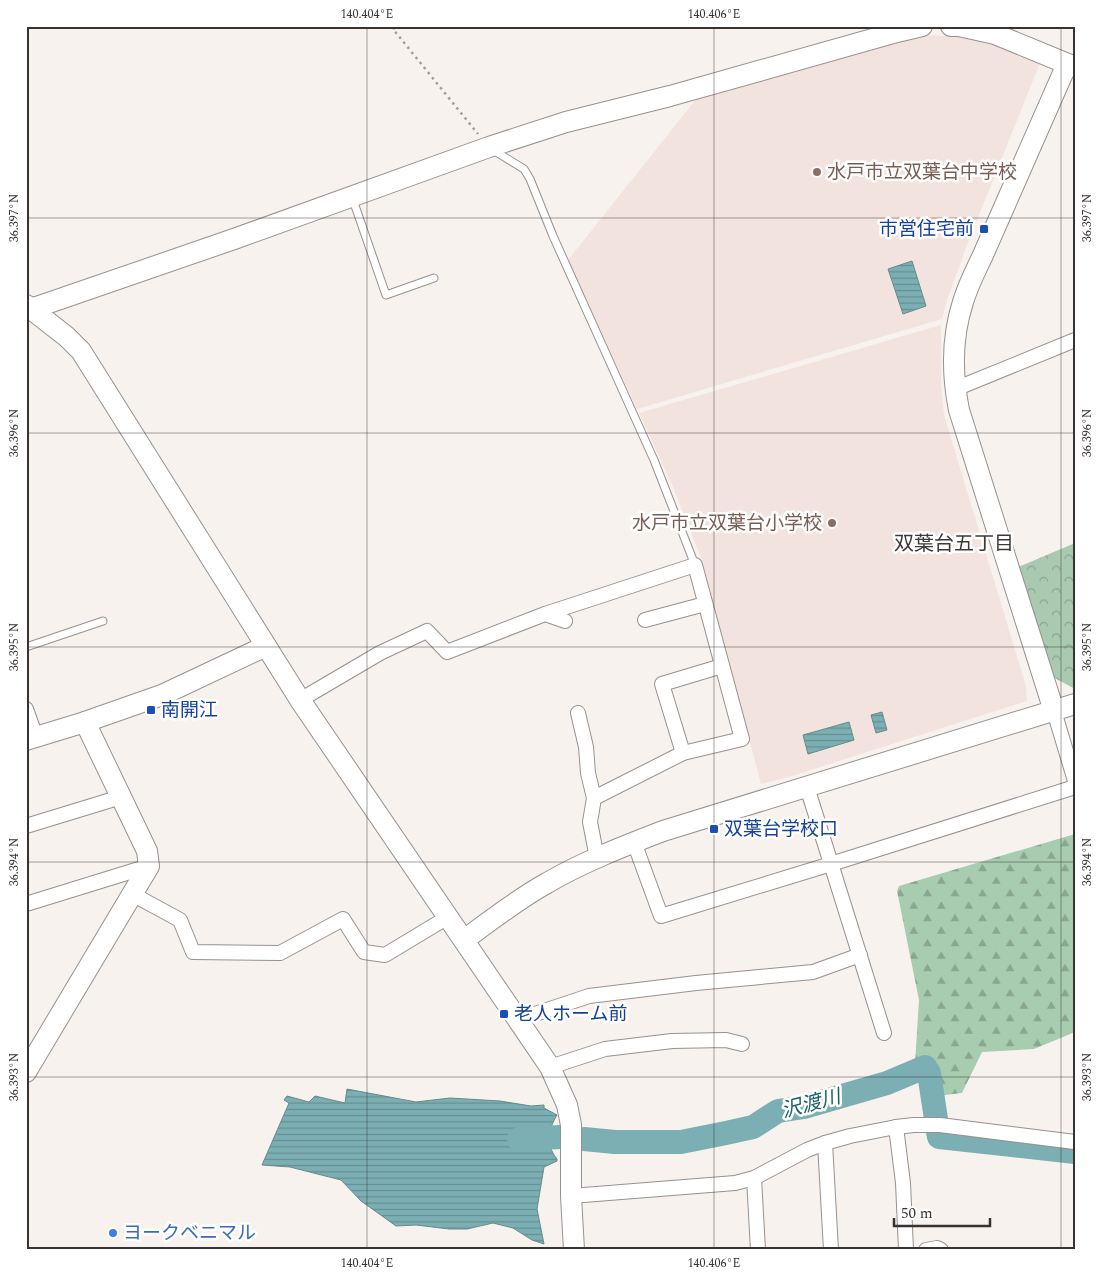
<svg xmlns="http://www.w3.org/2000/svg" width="1101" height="1276" viewBox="0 0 1101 1276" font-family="Spectral,'Noto Sans JP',serif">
  <defs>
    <pattern id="forest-firs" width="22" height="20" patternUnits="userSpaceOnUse" patternTransform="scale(1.25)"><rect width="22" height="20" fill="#a7ccb0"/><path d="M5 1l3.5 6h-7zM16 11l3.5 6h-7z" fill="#89a690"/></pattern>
    <pattern id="park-crowns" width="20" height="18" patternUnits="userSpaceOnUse" patternTransform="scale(1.25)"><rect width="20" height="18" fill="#aac9b1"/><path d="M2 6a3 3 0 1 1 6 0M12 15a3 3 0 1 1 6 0" fill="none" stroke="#8ba491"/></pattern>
    <pattern id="water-rules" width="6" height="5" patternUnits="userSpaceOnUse" patternTransform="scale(1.25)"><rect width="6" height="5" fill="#7bafb3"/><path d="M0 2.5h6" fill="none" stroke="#668f92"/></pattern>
  </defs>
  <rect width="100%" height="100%" fill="#f8f2ef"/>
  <g fill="#f2e3de">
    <polygon points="925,35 959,37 995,45 1040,63 967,245 948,297 942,319 637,409 568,260 697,98"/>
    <polygon points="941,325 941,384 944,415 1026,686 1027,701 789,777 761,784 702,560 673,487 639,413"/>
  </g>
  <polygon fill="url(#forest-firs)" points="1075,834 1075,1032 1034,1049 982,1052 962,1093 936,1096 933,1060 915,1064 919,1000 897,891 899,886"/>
  <polygon fill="url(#park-crowns)" points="1075,543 1075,689 1051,676 1016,568"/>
  <g fill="url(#water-rules)" stroke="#668a8c">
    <polygon points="912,261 926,306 903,314 888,269"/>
    <polygon points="882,712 887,730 876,733 871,715"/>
    <polygon points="849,722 854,740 808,754 803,735"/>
    <path d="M 347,1089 L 416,1102 L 450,1098 L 500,1101 L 531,1106 L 544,1105 L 544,1108 L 557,1115 C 548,1130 545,1144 557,1159 L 557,1161 L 544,1167 L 537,1209 L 544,1244 L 532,1240 L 513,1228 L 493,1223 L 467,1229 L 449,1229 L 416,1225 L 396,1226 L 361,1201 L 341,1180 L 290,1167 L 262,1165 L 289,1103 L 284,1100 L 287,1096 L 309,1102 L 315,1096 L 345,1103 Z"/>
  </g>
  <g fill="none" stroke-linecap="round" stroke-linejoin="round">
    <g stroke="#7bafb3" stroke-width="24">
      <polyline points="938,1132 939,1137 1075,1152"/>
      <polyline points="519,1139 560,1137"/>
      <polyline points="584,1139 615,1142 681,1142 726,1133 753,1127 778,1111 804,1107 887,1083 925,1067 929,1073 936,1119"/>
    </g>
    <g stroke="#97918f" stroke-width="9">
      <g id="lane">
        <polyline points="493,150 524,169 530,179 553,236 654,460 695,565"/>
        <polyline points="352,197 386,295 434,278"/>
        <polyline points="26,647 103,621"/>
      </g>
    </g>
    <g stroke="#97918f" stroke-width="16">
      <g id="street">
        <polyline points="955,389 1075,340"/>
        <polyline points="545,614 695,565 742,739 683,753 594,798 590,822 597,858"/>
        <polyline points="645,620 705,604"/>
        <polyline points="300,700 380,653 427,631 447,652 545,614 565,621"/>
        <polyline points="26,709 36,737"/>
        <polyline points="1054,711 1075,781"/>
        <polyline points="578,713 586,747 588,773 594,798"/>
        <polyline points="683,753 662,684 722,666"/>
        <polyline points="807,787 884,1033"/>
        <polyline points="26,826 121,797"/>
        <polyline points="634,842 661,916 831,864 1075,787"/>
        <polyline points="132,894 180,920 193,952 280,953 343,919 364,952 385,955 448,917"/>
        <polyline points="26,904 149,866"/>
        <polyline points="517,1020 589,996 696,983 813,972 860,955"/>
        <polyline points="550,1067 605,1049 672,1041 726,1040 742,1044"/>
        <polyline points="896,1127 903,1183 906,1250"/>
        <polyline points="825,1143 831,1250"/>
        <polyline points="754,1178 758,1250"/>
        <polyline points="571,1196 735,1183 754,1178 807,1150 825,1143 850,1136 896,1127 914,1125 940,1125 1075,1142"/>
        <polyline points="926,1250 937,1248 941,1250"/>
      </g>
    </g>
    <g stroke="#97918f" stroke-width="22">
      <g id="secondary">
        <polyline points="951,26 959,26 995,34 1075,67"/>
        <polyline points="26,305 67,337 81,351 300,700 550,1067 567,1105 571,1125 571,1196 574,1250"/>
        <polyline points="31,309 234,239 489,147 566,122 670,96 897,32 922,26"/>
        <path d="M 1054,711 L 959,410 C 952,375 952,336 963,302 C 968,285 976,270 983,255 L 1067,64"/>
        <polyline points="26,740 85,722 162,695 266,646"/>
        <path d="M 464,940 C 491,920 518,899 547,883 C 583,862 624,846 663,831 L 1075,704"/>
        <polyline points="26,1072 149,866 147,851 85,722"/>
      </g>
    </g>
    <g stroke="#a39e9c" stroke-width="2.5" stroke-dasharray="2.5 4" stroke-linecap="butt">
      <polyline points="393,26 393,29 478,134"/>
      <polyline points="393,29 398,26"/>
    </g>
    <use href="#lane" stroke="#fff" stroke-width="7"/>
    <use href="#street" stroke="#fff" stroke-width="14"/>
    <use href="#secondary" stroke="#fff" stroke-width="20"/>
  </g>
  <path fill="none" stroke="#363332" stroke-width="1" stroke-opacity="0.45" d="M 367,26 L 367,1250M 714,26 L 714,1250M 1061,26 L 1061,1250M 26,218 L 1075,218M 26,433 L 1075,433M 26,647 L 1075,647M 26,862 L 1075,862M 26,1077 L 1075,1077"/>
  <g fill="#8d6e63" stroke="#fff" stroke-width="2">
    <circle cx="817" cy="172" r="5"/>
    <circle cx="832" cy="523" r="5"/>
  </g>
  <g fill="#1a4fb4" stroke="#fff" stroke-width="2">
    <rect x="979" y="224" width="10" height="10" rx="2.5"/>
    <rect x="146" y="705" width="10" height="10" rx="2.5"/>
    <rect x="709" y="824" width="10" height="10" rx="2.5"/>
    <rect x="499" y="1009" width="10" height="10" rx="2.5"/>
  </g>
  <circle fill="#3f7fe0" stroke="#fff" stroke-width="2" cx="113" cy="1233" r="5"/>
  <g text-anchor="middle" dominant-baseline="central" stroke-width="5" stroke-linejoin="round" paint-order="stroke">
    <g font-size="19" fill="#785e54" stroke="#fff" text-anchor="start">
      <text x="827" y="172">水戸市立双葉台中学校</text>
      <text x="822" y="523" text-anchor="end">水戸市立双葉台小学校</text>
    </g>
    <g font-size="19" fill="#164399" stroke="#fff" text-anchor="start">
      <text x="974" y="229" text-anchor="end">市営住宅前</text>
      <text x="161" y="710">南開江</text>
      <text x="724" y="829">双葉台学校口</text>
      <text x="514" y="1014">老人ホーム前</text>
    </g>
    <g font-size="19" fill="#366cbe" stroke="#fff" text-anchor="start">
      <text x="123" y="1233">ヨークベニマル</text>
    </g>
    <g font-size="20" fill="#3e3937" stroke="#fff">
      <text x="954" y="544">双葉台五丁目</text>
    </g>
    <g font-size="20" font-style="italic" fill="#1a6166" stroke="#fff">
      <text transform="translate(811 1104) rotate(-15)">沢渡川</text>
    </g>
  </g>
  <rect width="1101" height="1276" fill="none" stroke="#ffffff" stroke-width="55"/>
  <path d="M894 1218v8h96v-8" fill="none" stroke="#363332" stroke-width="2.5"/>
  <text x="901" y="1218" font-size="15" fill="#363332" stroke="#ffffff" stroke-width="4" paint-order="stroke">50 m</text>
  <rect x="28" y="28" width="1046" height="1220" fill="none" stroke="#363332" stroke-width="2"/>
  <g font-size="12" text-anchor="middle" fill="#363332">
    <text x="367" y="18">140.404°E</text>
    <text x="714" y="18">140.406°E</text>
    <text transform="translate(14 218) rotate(-90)" y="4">36.397°N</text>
    <text transform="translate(1087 218) rotate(-90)" y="4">36.397°N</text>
    <text transform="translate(14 433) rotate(-90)" y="4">36.396°N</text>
    <text transform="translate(1087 433) rotate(-90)" y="4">36.396°N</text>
    <text transform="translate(14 647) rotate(-90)" y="4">36.395°N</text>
    <text transform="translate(1087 647) rotate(-90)" y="4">36.395°N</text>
    <text transform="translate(14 862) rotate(-90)" y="4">36.394°N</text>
    <text transform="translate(1087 862) rotate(-90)" y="4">36.394°N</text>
    <text transform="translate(14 1077) rotate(-90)" y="4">36.393°N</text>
    <text transform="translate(1087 1077) rotate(-90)" y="4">36.393°N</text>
    <text x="367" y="1267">140.404°E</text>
    <text x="714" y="1267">140.406°E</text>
  </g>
</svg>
